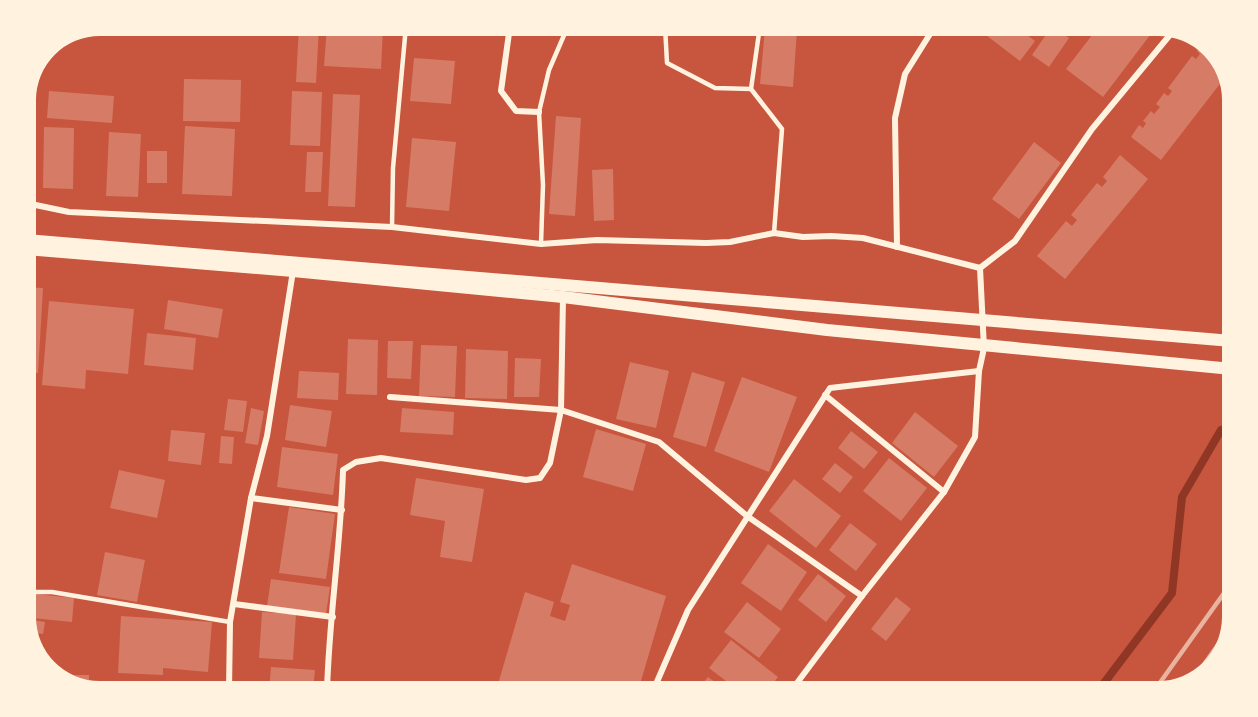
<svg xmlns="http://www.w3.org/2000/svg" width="1258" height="717" viewBox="0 0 1258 717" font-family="'PT Sans',sans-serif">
  <rect width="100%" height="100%" fill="#c8553d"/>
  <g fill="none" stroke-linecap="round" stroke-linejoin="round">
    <polyline stroke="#8f3625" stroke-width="8" points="1098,691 1172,593 1182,497 1221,430 1232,428"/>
  </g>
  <g fill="#d67c66">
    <polygon points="100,26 131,26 130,35 86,31"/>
    <rect x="187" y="26" width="39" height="4"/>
    <polygon points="299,26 319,26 316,83 296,82"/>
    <polygon points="327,26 383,28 381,69 324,66"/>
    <polygon points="974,26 1015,26 1035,41 1020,61"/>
    <polygon points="1052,26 1069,38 1049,67 1032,55"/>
    <polygon points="1099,26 1157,26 1103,97 1066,69"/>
    <polygon points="765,28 797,30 793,87 760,84"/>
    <polygon points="1203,43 1220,59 1226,76 1161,160 1131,137 1139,125 1143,128 1146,123 1143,121 1151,111 1154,114 1160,107 1156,104 1164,93 1168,96 1172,91 1168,88 1192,56 1196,59 1200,54 1197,51"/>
    <polygon points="414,58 455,61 451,104 410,101"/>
    <polygon points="184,79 241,80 240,122 183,121"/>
    <polygon points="49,91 114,96 112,123 47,118"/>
    <polygon points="292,91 322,92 320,146 290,145"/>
    <polygon points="333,94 360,95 355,207 328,206"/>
    <polygon points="556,116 581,118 575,216 549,214"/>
    <polygon points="185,126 235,129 232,196 182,194"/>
    <polygon points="44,127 74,128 73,189 43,188"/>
    <polygon points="109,132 141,134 138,197 106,196"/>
    <polygon points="412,138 456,142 449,211 406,207"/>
    <polygon points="1034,142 1061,163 1019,219 992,199"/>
    <rect x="147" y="151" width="20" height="32"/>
    <polygon points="307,152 323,152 321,192 305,192"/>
    <polygon points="1120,155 1148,179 1065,279 1037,256 1066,221 1072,226 1077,220 1071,215 1097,183 1102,187 1107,181 1103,177"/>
    <polygon points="613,169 614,220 594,221 592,170"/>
    <polygon points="26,287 43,288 38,373 26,372"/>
    <polygon points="168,300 223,309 218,338 164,329"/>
    <polygon points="49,301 134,309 128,374 86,370 85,389 42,385"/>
    <polygon points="147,333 196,338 193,370 144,365"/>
    <polygon points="348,339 378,340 377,395 346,394"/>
    <polygon points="388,341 413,341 411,379 387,378"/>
    <polygon points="421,345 457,346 455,397 419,396"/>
    <polygon points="466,349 508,351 507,399 465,398"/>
    <polygon points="515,358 541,359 539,397 514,397"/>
    <polygon points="630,362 669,371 656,428 616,419"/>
    <polygon points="299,371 339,373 338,400 297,398"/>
    <polygon points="692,372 725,382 706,447 673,437"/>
    <polygon points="742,377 797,397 769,472 714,451"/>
    <polygon points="228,399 247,401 243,432 224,430"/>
    <polygon points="290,405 332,411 326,447 285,440"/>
    <polygon points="251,408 264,411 258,445 245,443"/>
    <polygon points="402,408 454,412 453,435 400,432"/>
    <polygon points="915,412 958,446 934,477 892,443"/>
    <polygon points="596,429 646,444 633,491 583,477"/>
    <polygon points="171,430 205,433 201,465 168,461"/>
    <polygon points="851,431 878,452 864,469 838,448"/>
    <polygon points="221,436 234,437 232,464 219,463"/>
    <polygon points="282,447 338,454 333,495 277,487"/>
    <polygon points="889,458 927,488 901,521 863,491"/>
    <polygon points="835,463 853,477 840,493 822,479"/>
    <polygon points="119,470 165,480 157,518 110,508"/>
    <polygon points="416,478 484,489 472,562 440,557 445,521 410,515"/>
    <polygon points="794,479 841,516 816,548 769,511"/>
    <polygon points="289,507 335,514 326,579 279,573"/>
    <polygon points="850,523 877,544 856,571 829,550"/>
    <polygon points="768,544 807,572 781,611 741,583"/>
    <polygon points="105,552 145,560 137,602 97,595"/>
    <polygon points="572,564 666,596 638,691 616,691 607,688 605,691 496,691 525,592 554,602 550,616 565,621 570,605 560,602"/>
    <polygon points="818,574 846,596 826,622 798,600"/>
    <polygon points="271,579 330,587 326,614 267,606"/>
    <polygon points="35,594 74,598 72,622 32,618"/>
    <polygon points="896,597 911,609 886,641 871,629"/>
    <polygon points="747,602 781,629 759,658 724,632"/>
    <polygon points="262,612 296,614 293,660 259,658"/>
    <polygon points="121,616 212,622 208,672 163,668 163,675 118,673"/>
    <polygon points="26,619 45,622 43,634 29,632"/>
    <polygon points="731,640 778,677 767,691 739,691 709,668"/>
    <polygon points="271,667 315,670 313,691 269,691"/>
    <polygon points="56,675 89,675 89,688 63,682"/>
    <polygon points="708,677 727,691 697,691"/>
    <polygon points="98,682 132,683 132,691 97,691"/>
    <polygon points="191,688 217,689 217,691 191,691"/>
  </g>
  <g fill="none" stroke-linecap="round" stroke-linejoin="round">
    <g stroke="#fff3e0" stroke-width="4.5">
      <polyline points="665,26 667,63 715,88 751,89"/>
      <polyline points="760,26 751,89 782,129 774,233"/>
      <polyline points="392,227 393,168 406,26"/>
      <polyline points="541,244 543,185 539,112 549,70 568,26"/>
      <polyline points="26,592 52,592 230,622"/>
    </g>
    <g stroke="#fff3e0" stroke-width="6">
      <polyline points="510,26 501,91 516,111 539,112"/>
      <polyline points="26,203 69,212 392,227 541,244 597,240 706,243 730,242 774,233 803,237 831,236 863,238 980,268"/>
      <polyline points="897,247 895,118 905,74 935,26"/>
      <polyline points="825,395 944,492"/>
      <polyline points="390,397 561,410 659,442 747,516 862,596"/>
      <polyline points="251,498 342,510"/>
      <polyline points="234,604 333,617"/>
      <polyline points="229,691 230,622 251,498 267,436 293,271"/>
      <path d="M 327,691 C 329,617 341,544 343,470 L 356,462 L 381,458 L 526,480 L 540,478 L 550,463 L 561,410 L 563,297"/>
      <polyline points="653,691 688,610 830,388 979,371"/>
      <polyline points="791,691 862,596 944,492 975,437 979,371 984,348 980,268 1015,241 1092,129 1174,30"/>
    </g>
    <g stroke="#fff3e0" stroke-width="12">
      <polyline points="26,240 1232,341"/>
      <polyline points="26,249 293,271 563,297 827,330 1232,369"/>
    </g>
    <g stroke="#e9b49f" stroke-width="4.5">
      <polyline points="1191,683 1229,629"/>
      <polyline points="1154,691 1232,582"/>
    </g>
  </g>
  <path d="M0 0H1258V717H0ZM100 36H1158A64 64 0 0 1 1222 100V617A64 64 0 0 1 1158 681H100A64 64 0 0 1 36 617V100A64 64 0 0 1 100 36Z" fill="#fff3e0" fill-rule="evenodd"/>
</svg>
